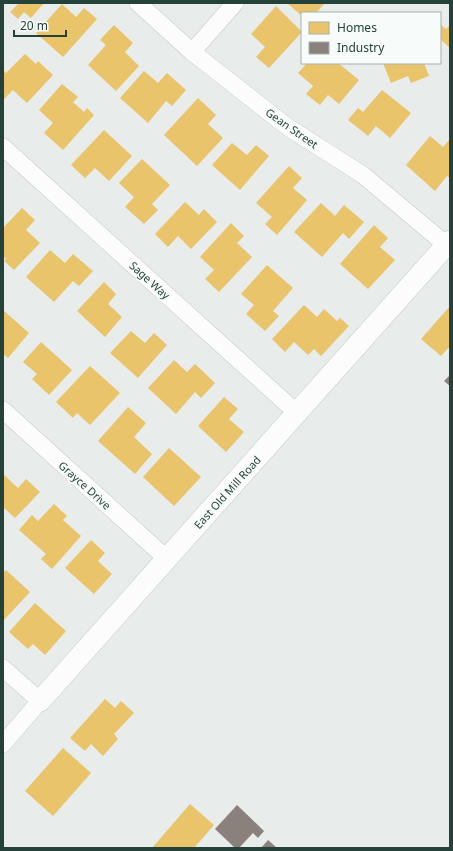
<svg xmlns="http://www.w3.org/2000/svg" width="453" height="851" viewBox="0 0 453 851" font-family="'Noto Sans',sans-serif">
  <rect width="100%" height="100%" fill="#e8edeb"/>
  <g fill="#e9c46a">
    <polygon points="19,3 44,3 31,18 24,12 18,19 10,12"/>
    <polygon points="287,3 325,3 316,13 302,13 302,16"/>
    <polygon points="62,4 76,17 84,8 97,19 63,57 36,33"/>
    <polygon points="276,6 302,32 269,68 256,57 265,47 251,34"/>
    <polygon points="440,24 446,29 450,25 450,48 440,39"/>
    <polygon points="114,25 133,43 125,52 139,66 116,91 88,65 106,45 100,40"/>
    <polygon points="25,54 36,64 38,61 53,75 27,103 13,90 4,99 3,70 6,73"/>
    <polygon points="307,63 338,63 359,80 339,104 328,95 320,105 306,94 313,86 298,73"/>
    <polygon points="383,63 424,63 429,76 411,83 408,76 391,83"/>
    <polygon points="144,71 158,83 167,73 186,90 172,106 166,101 148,123 120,98"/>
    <polygon points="62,84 78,97 73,102 84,112 87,108 94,115 63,150 44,133 53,123 39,110"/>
    <polygon points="382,90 411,113 390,138 376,126 368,136 348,120 358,108 363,112"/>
    <polygon points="198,98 216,115 208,124 223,138 197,166 164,135"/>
    <polygon points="104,130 132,156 109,181 95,168 85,178 71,165"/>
    <polygon points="430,136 443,147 450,139 450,178 447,176 435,191 406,165"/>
    <polygon points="232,143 247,155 256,145 269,156 240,190 212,165"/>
    <polygon points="142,159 170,185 152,204 158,210 144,224 125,207 134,197 119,183"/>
    <polygon points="289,166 302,178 293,188 307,200 277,235 265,224 272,217 256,203"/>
    <polygon points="185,202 199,215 204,209 217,222 191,249 178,236 168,247 155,234"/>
    <polygon points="321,203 335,216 344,205 364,222 349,239 343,233 322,257 294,232"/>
    <polygon points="22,208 35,220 26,230 40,243 14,270 4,261 6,259 3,256 3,228"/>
    <polygon points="231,223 244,236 237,243 252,257 219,292 205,279 214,270 200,257"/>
    <polygon points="374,225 388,238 380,247 395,260 368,289 340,264"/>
    <polygon points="50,250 65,263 73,254 93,271 79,286 73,281 54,302 26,277"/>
    <polygon points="267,265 293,288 273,311 279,316 265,331 246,314 254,305 241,294"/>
    <polygon points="104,282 116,294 108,304 122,317 105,337 77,311"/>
    <polygon points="304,305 317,317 324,309 337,321 340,318 349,326 321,356 314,349 308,355 294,342 285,352 272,339"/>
    <polygon points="450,306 450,346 441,356 421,339"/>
    <polygon points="3,310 29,333 8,358 3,354"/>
    <polygon points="131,331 145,343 154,333 167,345 138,378 110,353"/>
    <polygon points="41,342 72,370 49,395 32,379 37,374 23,362"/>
    <polygon points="174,360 187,372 195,364 215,383 201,398 195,392 176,414 148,388"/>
    <polygon points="90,366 120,393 90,425 77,413 73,418 56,402"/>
    <polygon points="224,397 238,409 229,419 244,432 226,452 198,426"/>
    <polygon points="128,407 146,423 134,437 152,454 135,474 98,441"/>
    <polygon points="169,448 201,477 174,506 143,477"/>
    <polygon points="3,474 18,488 26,479 40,492 15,518 3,507"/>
    <polygon points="54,504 67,516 63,520 81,536 52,569 41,559 46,554 19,530 32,515 38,521"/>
    <polygon points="91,540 105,553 98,561 112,574 94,594 65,568"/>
    <polygon points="6,570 30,592 3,621 3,573"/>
    <polygon points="35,603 66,631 45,655 33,644 28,649 9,632"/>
    <polygon points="105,699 115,708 121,701 134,713 114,734 118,739 103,756 91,744 85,751 70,738"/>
    <polygon points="63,748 91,773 53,816 25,791"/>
    <polygon points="190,804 214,825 194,848 152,848"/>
  </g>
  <g fill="#8a817c">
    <polygon points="450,375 450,386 444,381"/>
    <polygon points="237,805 264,831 258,838 253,833 239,848 235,848 215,829"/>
    <polygon points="268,840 277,848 261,848"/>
  </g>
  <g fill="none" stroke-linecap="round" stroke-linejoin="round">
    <g stroke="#c5cac8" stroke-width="18">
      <g id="minor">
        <polyline points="138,3 192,52 289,128 363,175 450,248"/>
        <polyline points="192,52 235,3"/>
        <polyline points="3,147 297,413"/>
        <polyline points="3,410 167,559"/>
        <polyline points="3,668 40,701 3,744"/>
      </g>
    </g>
    <g stroke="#c5cac8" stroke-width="22">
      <polyline id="tertiary" points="40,701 450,241"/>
    </g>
    <use href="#minor" stroke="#fcfcfc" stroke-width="17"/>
    <use href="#tertiary" stroke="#fcfcfc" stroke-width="21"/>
  </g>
  <g text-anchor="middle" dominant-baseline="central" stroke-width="4" stroke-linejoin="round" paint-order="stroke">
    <g font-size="11" fill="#24423a" stroke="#f7fbf9">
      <text transform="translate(292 128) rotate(35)">Gean Street</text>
      <text transform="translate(150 280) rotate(42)">Sage Way</text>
      <text transform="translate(85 485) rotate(42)">Grayce Drive</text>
      <text transform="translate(227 492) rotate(-48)">East Old Mill Road</text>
    </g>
  </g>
  <rect width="453" height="851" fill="none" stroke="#24423a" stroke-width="8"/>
  <rect x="301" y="12" width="140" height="52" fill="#f7fbf9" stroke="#a3b1ad"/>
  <rect x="309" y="22" width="20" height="12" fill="#e9c46a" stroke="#a3b1ad"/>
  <text x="337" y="32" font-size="12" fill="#24423a">Homes</text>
  <rect x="309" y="42" width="20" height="12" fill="#8a817c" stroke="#a3b1ad"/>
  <text x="337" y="52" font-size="12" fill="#24423a">Industry</text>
  <path d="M14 30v6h52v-6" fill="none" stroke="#24423a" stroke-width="2"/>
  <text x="20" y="30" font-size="12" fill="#24423a" stroke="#f7fbf9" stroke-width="3" paint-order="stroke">20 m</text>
</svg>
